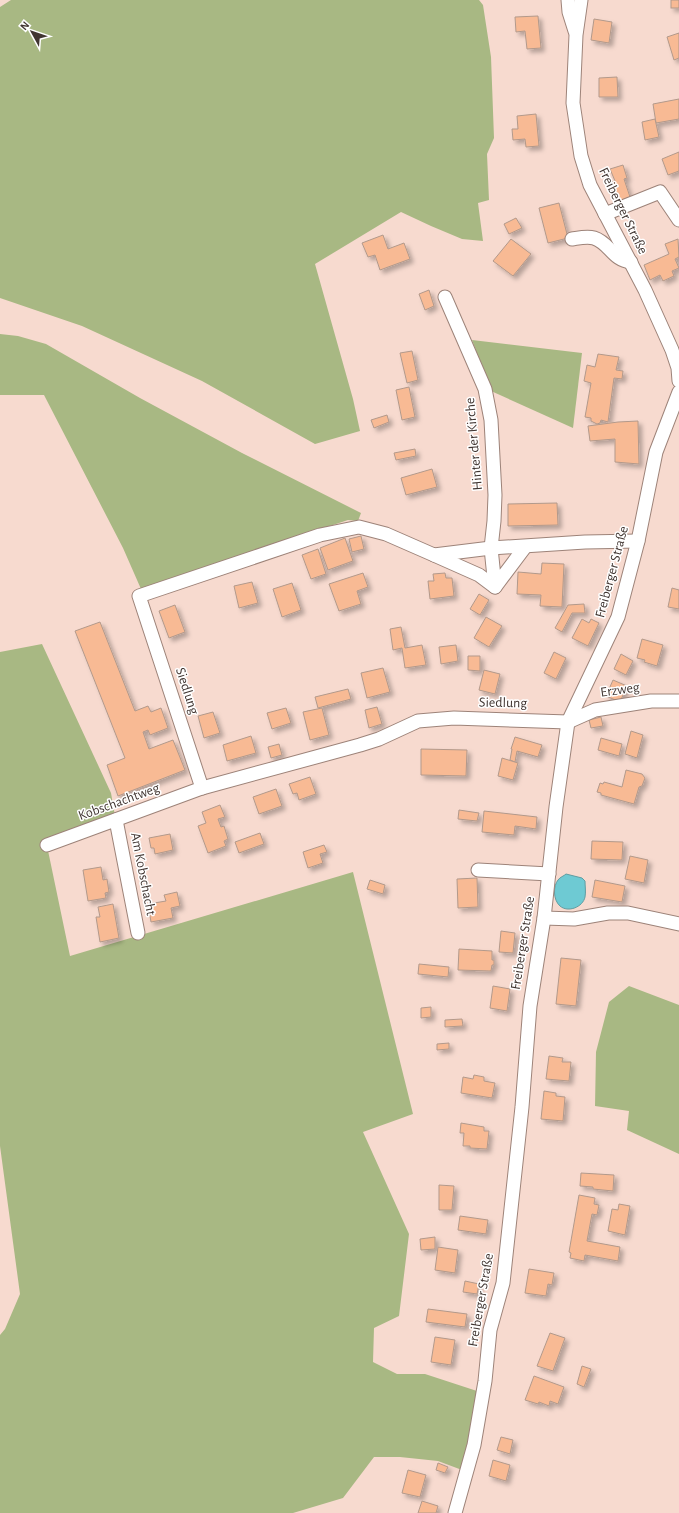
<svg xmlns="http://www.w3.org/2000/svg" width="679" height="1513" viewBox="0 0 679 1513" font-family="'Alegreya Sans',sans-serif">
  <defs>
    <filter id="shadow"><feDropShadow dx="3.5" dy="3.5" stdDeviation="2" flood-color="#0004"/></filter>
  </defs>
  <rect width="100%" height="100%" fill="#f7dacf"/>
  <g fill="#a8b883">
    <polygon points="11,0 479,0 483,5 491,57 494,138 487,154 489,200 478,203 483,241 462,239 431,226 401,212 315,264 353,399 360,431 315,444 202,381 82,326 0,298 0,7"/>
    <polygon points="0,334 18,336 46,344 140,398 242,453 361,513 358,521 348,520 141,589 123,548 44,395 0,395"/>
    <polygon points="472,340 582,353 573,428 491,391"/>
    <polygon points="42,644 111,793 115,816 46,841 70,956 353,872 413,1114 363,1132 409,1234 399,1316 374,1328 373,1362 397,1374 425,1374 477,1391 471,1430 462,1470 438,1461 400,1457 374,1457 343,1498 293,1513 0,1513 0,1335 5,1329 20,1294 0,1146 0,652"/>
    <polygon points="629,986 679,1005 679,1154 627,1130 629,1111 595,1106 596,1052 609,1002"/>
  </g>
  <path fill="#6ecad3" stroke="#609da2" d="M 566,874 L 582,878 L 585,881 C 585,886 586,892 585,897 C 583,907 568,913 560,906 C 553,900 553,886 558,880 C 560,877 564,876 566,874 Z"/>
  <g fill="#f8ba94" stroke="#b2998b" filter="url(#shadow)">
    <rect x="671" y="0" width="8" height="8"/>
    <polygon points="538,16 541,48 527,49 525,31 516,32 515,17"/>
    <polygon points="594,19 612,22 609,43 591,40"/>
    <polygon points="679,33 679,58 674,60 667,37"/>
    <polygon points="617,77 618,97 599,97 599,78"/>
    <polygon points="679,99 679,119 656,123 653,104"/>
    <polygon points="536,114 539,146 526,147 525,139 513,140 512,129 518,129 517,116"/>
    <polygon points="655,119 659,137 645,140 642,122"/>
    <polygon points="679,152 679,171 668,175 662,159"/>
    <polygon points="623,165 627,178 624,179 630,197 616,202 609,183 615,181 610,169"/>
    <polygon points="559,203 568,238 548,243 539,208"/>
    <polygon points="516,218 522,228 509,234 504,224"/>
    <polygon points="383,235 388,249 404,243 410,259 380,270 375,255 368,257 362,243"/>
    <polygon points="511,239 531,254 513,276 493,261"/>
    <polygon points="678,239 679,257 675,259 679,268 672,271 674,276 663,281 660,275 650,280 644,265 669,254 665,244"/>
    <polygon points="429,290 434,306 425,310 419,294"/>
    <polygon points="412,351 418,380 407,383 400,353"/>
    <polygon points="598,354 619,357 616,370 623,371 622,379 614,378 608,422 601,420 600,423 597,424 591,421 591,418 585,417 591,383 584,381 587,365 595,367"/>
    <polygon points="409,387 415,417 402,420 396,390"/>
    <polygon points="387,415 389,422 374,428 371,420"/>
    <polygon points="638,421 639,464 615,462 615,439 590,441 588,426 618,422"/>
    <polygon points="415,449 416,456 396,460 394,453"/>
    <polygon points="432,469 437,487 406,495 401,478"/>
    <polygon points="557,503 558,525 508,526 508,504"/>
    <polygon points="361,536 364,549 352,552 349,539"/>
    <polygon points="345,538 353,561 328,570 320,548"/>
    <polygon points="318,549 326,574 311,579 302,555"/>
    <polygon points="542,563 564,564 562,607 540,606 541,595 517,594 518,572 541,574"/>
    <polygon points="363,573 368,587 357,591 361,604 339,611 329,584"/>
    <polygon points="445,573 446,578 452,578 454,596 430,599 428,581 434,581 433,574"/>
    <polygon points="252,582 258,603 239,608 234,586"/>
    <polygon points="292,583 301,610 282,617 273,589"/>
    <polygon points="672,588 679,590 679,609 668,607"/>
    <polygon points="479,594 489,600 480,615 470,609"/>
    <polygon points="584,604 585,613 572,613 562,632 555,628 568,605"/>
    <polygon points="175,605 185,632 169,638 159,611"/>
    <polygon points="486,617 502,626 489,647 474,638"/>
    <polygon points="582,619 589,623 591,619 599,623 588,646 572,638"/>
    <polygon points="100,622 135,711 148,706 151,712 161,708 168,728 150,735 148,730 143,732 149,749 173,740 185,770 118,796 107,765 125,758 75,631"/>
    <polygon points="401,627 405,648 422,645 426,665 405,668 402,648 393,650 390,629"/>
    <polygon points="642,639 663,645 657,666 644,662 645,660 637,658"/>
    <polygon points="456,645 458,661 441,664 439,647"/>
    <polygon points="554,652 566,658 556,679 544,673"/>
    <polygon points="621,654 633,661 626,675 614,669"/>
    <polygon points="468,656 480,656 480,671 468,670"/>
    <polygon points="383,668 390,692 367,698 361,673"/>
    <polygon points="484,670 500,674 495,694 479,690"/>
    <polygon points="613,680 627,686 620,702 606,696"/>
    <polygon points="348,689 351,699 318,708 315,697"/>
    <polygon points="377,707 382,724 369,728 365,710"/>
    <polygon points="286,708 291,723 272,729 267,713"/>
    <polygon points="322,708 329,735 310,740 303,712"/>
    <polygon points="213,712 220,733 204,738 198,716"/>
    <polygon points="601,717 603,726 591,728 589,720"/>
    <polygon points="631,731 643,735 637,758 625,754"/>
    <polygon points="251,736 256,753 227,761 223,745"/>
    <polygon points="515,737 542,745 538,757 517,751 515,762 510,760 512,749 511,749"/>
    <polygon points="601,738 622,744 619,756 598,750"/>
    <polygon points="279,744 282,755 271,758 268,747"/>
    <polygon points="421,749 467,750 466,776 421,775"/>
    <polygon points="502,758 518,763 513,780 498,776"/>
    <polygon points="626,770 642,774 645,778 642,786 639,787 634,804 601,795 601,793 597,792 600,783 603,784 604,782 622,787"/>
    <polygon points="310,777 316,794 299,800 297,793 293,794 289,784"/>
    <polygon points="276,789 282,806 259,814 253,797"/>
    <polygon points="220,805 225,817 218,819 221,827 224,826 228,839 224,841 226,846 208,853 198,826 206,823 202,812"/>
    <polygon points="459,810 479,813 477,821 458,819"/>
    <polygon points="484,811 537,817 536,829 515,826 514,835 482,832"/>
    <polygon points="260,833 264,844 239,853 235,842"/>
    <polygon points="170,834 173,850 155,854 154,848 151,848 149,838"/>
    <polygon points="592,841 623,842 622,860 591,859"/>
    <polygon points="324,845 327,852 320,854 323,863 308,868 303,852"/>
    <polygon points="630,856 648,860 644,883 625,879"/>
    <polygon points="101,867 103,880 107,879 109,892 105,893 106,898 88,901 83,870"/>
    <polygon points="477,878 478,907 458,908 457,879"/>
    <polygon points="370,880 385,885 383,894 367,889"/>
    <polygon points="595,880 625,886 622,902 592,897"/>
    <polygon points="177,892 180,906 171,908 173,918 151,922 148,904 166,901 164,895"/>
    <polygon points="113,904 119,938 100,942 96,917 100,917 98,907"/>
    <polygon points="501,931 515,933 513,953 499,952"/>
    <polygon points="459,949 492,951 492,960 494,960 494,965 492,965 491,971 458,970"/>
    <polygon points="561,958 581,960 576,1006 556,1004"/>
    <polygon points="419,964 449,967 448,977 418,974"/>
    <polygon points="493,986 510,989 507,1011 490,1008"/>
    <polygon points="431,1007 431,1017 421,1018 421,1008"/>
    <polygon points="462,1019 463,1026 445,1027 445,1020"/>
    <polygon points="449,1043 449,1049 437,1050 437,1044"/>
    <polygon points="549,1056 563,1058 562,1062 571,1062 569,1081 546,1079"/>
    <polygon points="474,1075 484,1077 484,1081 495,1083 492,1098 461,1093 463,1077 473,1079"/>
    <polygon points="544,1091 556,1093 556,1096 565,1097 563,1121 541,1119"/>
    <polygon points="461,1123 484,1127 484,1131 489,1131 487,1149 470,1148 470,1146 463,1146 464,1133 460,1133"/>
    <polygon points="581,1173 614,1175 613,1191 593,1189 593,1187 580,1186"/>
    <polygon points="439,1185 454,1186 452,1210 439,1210"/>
    <polygon points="579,1195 595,1198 594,1204 599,1205 597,1215 592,1214 587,1241 620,1247 618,1261 585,1255 584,1261 570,1258 571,1253 569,1252"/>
    <polygon points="619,1204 630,1206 625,1235 608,1231 612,1209 618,1210"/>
    <polygon points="460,1216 488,1220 486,1234 458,1230"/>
    <polygon points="435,1237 435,1249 421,1250 420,1239"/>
    <polygon points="438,1247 458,1250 455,1273 435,1270"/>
    <polygon points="529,1269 554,1273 552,1285 548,1284 546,1296 525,1293"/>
    <polygon points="465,1281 479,1284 477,1294 463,1292"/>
    <polygon points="428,1309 467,1314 465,1327 426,1322"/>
    <polygon points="550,1333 565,1338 553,1371 537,1366"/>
    <polygon points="435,1337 455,1340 451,1365 431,1362"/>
    <polygon points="582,1366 591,1369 584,1387 577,1384"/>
    <polygon points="534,1376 564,1387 558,1404 550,1401 549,1406 539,1402 538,1404 525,1400"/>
    <polygon points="501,1437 513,1440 510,1454 497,1450"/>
    <polygon points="493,1460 510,1465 506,1481 489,1476"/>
    <polygon points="438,1463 448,1467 445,1473 436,1470"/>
    <polygon points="408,1470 426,1475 420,1497 402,1493"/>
    <polygon points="422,1501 438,1506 436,1513 418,1513"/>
  </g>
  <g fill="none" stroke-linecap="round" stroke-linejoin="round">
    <g stroke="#9d8379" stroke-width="15">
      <g id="minor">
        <polyline points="568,0 569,12 575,31"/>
        <polyline points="581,0 576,35 573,103 581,156 590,185 645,290 672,350 678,368 679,381"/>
        <polyline points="605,214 660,192 679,220"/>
        <path d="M 572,239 C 579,238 587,236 594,238 C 610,243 612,260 631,262"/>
        <polyline points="445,297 485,389 491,420 495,495 494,521 491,548 495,587 525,547"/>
        <polyline points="434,555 479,575 495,587"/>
        <polyline points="202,788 139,596 320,535 359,527 386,534 434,555 491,548 585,542 638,541"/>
        <polyline points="116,820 138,933"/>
        <polyline points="47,845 202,788 360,745 379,739 418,721 454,718 568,722 595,710 651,701 679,701"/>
        <polyline points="478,870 549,874"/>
        <polyline points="544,918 574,919 608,913 628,913 679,924"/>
        <polyline points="455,1513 474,1445 485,1381 490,1330 503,1283 522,1107 530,1006 544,918 556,807 568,722 618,617 638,541 656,452 679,392"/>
      </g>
    </g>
    <use href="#minor" stroke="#fff" stroke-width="13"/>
  </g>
  <g text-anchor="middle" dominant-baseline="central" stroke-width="3" stroke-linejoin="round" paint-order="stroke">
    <g font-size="14" fill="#403531" stroke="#fff">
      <text transform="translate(623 211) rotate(64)">Freiberger Straße</text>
      <text transform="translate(474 444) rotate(-95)">Hinter der Kirche</text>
      <text transform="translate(612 572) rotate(-75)">Freiberger Straße</text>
      <text transform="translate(620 690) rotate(-8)">Erzweg</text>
      <text transform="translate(187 691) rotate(72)">Siedlung</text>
      <text transform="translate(503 703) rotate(1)">Siedlung</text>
      <text transform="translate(119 802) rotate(-20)">Kobschachtweg</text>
      <text transform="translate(143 874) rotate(79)">Am Kobschacht</text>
      <text transform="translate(523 943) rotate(-81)">Freiberger Straße</text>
      <text transform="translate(481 1300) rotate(-80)">Freiberger Straße</text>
    </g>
  </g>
  <g transform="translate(32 32) rotate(310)" stroke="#ffffff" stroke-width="3" paint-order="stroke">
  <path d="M0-3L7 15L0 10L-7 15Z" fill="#403531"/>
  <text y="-6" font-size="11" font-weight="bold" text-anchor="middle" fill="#403531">N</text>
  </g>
</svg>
